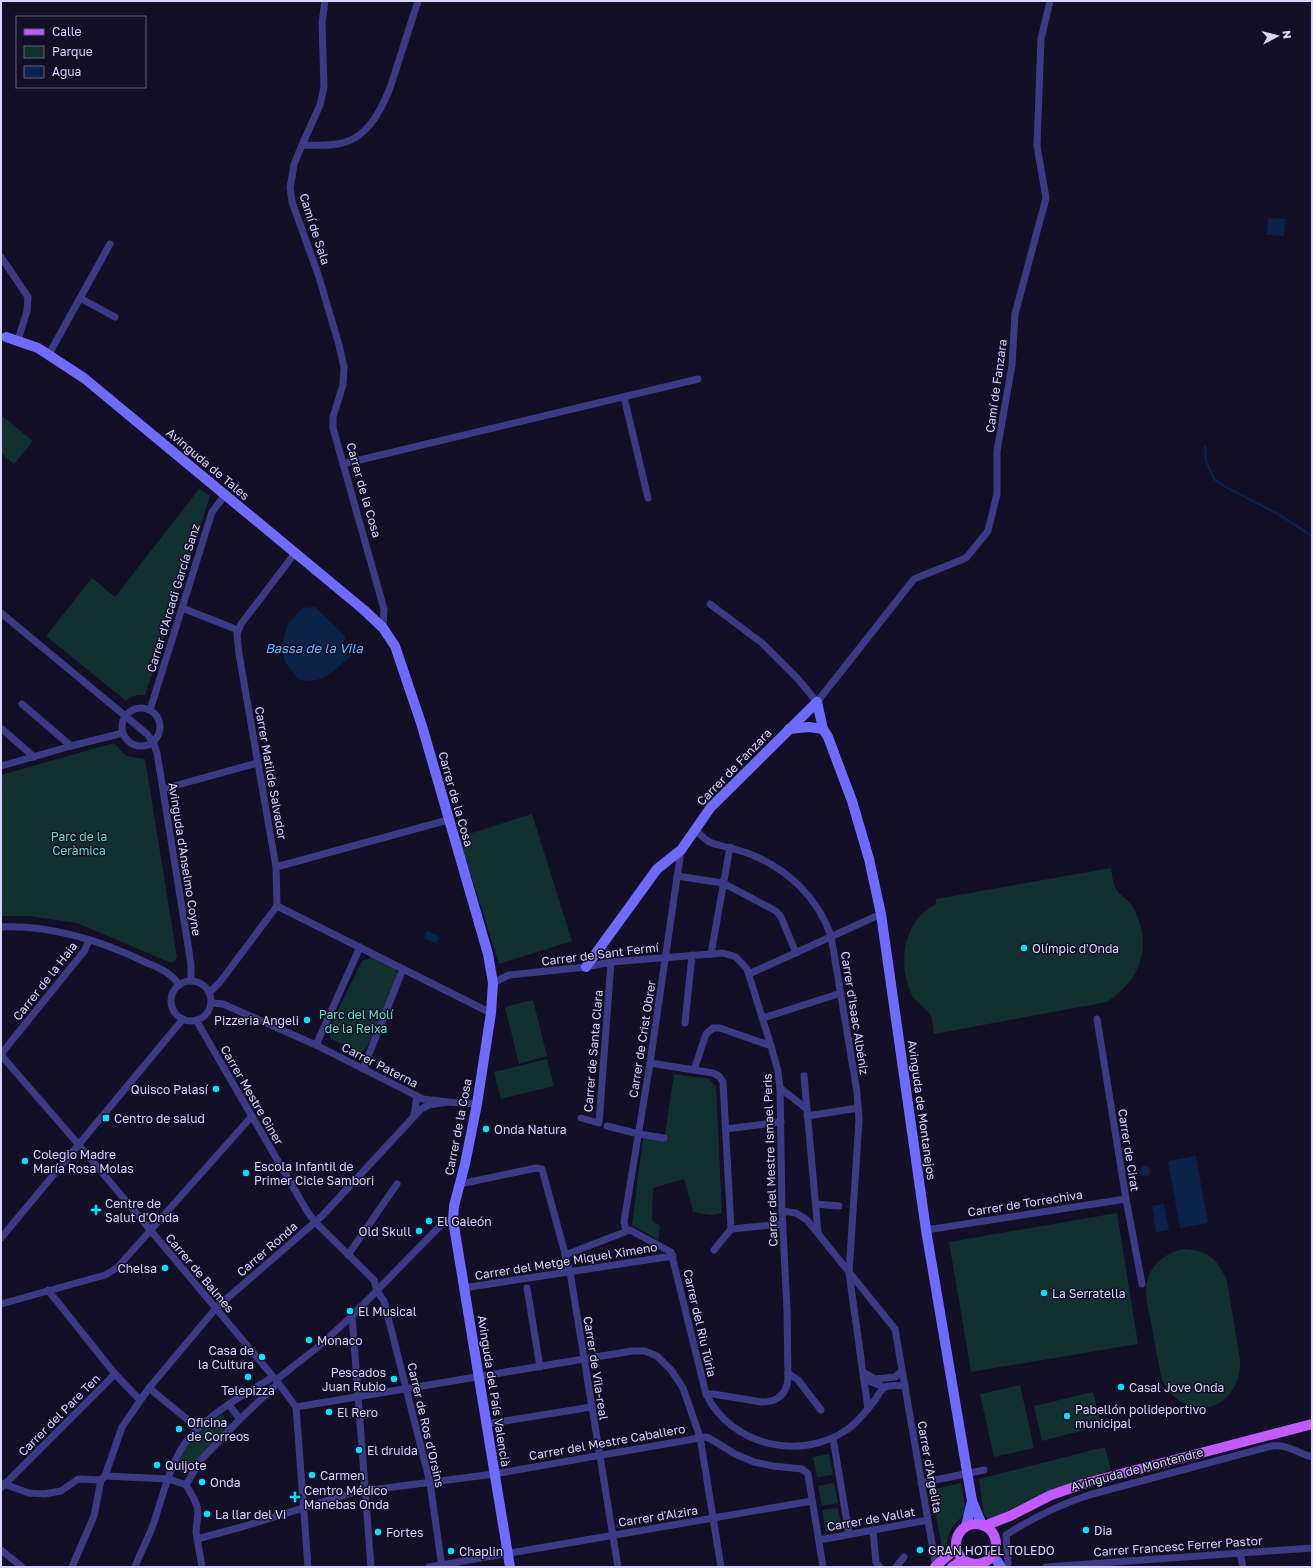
<svg xmlns="http://www.w3.org/2000/svg" width="1313" height="1568" viewBox="0 0 1313 1568" font-family="'Golos Text',sans-serif">
  <rect width="100%" height="100%" fill="#130f26"/>
  <g fill="#12302f">
    <polygon points="1,415 33,441 14,464 1,453"/>
    <path d="M 199,489 L 210,496 L 145,695 C 138,695 131,695 126,701 L 46,636 L 92,578 L 115,597 Z"/>
    <polygon points="114,743 126,756 145,759 177,957 175,961 171,963 96,931 76,923 29,916 1,916 1,775"/>
    <polygon points="532,814 572,941 499,964 459,837"/>
    <path d="M 1111,868 C 1112,875 1113,884 1116,889 C 1119,895 1129,900 1133,907 C 1153,945 1142,979 1107,1002 L 934,1034 C 933,1029 933,1021 931,1016 C 927,1008 915,1003 911,993 C 897,962 904,920 936,904 L 936,899 Z"/>
    <polygon points="372,957 395,968 399,978 366,1049 359,1051 331,1039 328,1031 362,961"/>
    <polygon points="533,1000 547,1056 519,1064 505,1007"/>
    <polygon points="547,1059 554,1086 501,1099 494,1072"/>
    <polygon points="674,1074 709,1079 716,1087 722,1213 712,1215 692,1212 693,1210 684,1179 653,1188 652,1220 660,1226 658,1240 632,1225 643,1138 667,1141 665,1134"/>
    <polygon points="1117,1213 1138,1344 971,1372 949,1242"/>
    <path d="M 1182,1249 C 1207,1249 1218,1259 1227,1281 L 1240,1359 C 1242,1411 1186,1427 1162,1380 C 1158,1362 1155,1345 1152,1327 C 1150,1316 1146,1302 1146,1291 C 1146,1269 1162,1254 1182,1249 Z"/>
    <polygon points="1020,1385 1034,1448 994,1457 980,1394"/>
    <polygon points="1093,1392 1101,1426 1042,1441 1034,1406"/>
    <path d="M 222,1414 L 231,1425 L 189,1474 L 176,1469 C 187,1440 199,1432 222,1414 Z"/>
    <polygon points="1105,1447 1111,1470 1050,1490 989,1520 984,1515 979,1479"/>
    <polygon points="829,1454 833,1475 817,1477 813,1457"/>
    <polygon points="834,1483 838,1503 822,1506 818,1486"/>
    <path d="M 961,1483 L 966,1511 C 964,1516 960,1518 956,1523 C 949,1531 947,1539 947,1550 L 943,1553 L 931,1490 Z"/>
    <polygon points="838,1508 842,1528 826,1531 822,1510"/>
  </g>
  <g fill="#0c2248">
    <polygon points="1268,218 1285,219 1284,236 1267,235"/>
    <polygon points="315,607 345,636 344,652 352,655 330,674 317,680 306,681 298,679 285,662 282,645 288,624 303,608"/>
    <polygon points="427,931 437,935 438,939 436,944 424,938"/>
    <polygon points="1196,1156 1208,1223 1180,1228 1168,1161"/>
    <circle cx="1145" cy="1171" r="5.5"/>
    <polygon points="1164,1204 1169,1230 1156,1232 1152,1206"/>
  </g>
  <g fill="none" stroke-linecap="round" stroke-linejoin="round">
    <polyline stroke="#0c2248" stroke-width="2.5" points="1205,447 1206,461 1214,479 1224,486 1278,514 1312,536"/>
    <g stroke="#3d3a85" stroke-width="7">
      <polyline points="302,145 320,105 324,87 322,22 325,1"/>
      <polyline points="1,257 28,297 27,311 18,340"/>
      <polyline points="80,298 115,317"/>
      <polyline points="49,354 110,244"/>
      <polyline points="624,397 648,498"/>
      <polyline points="343,464 698,379"/>
      <polyline points="710,604 762,643 798,679 817,702 914,579 966,558 988,531 997,494 997,451 1012,365 1015,314 1046,198 1037,146 1041,39 1050,1"/>
      <polyline points="182,608 238,630"/>
      <polyline points="1,613 147,734 153,742 157,753 191,964 191,981"/>
      <path d="M 383,628 L 384,609 L 333,428 L 333,417 L 343,385 L 344,367 L 339,345 L 318,274 L 292,202 L 290,187 L 292,177 L 294,164 L 302,145 C 314,145 326,146 337,144 C 366,140 380,113 390,88 L 418,1"/>
      <polyline points="22,704 71,746"/>
      <circle cx="141" cy="727" r="19"/>
      <polyline points="150,710 212,512 225,495"/>
      <polyline points="2,729 34,757"/>
      <polyline points="1,766 71,746 123,733"/>
      <polyline points="163,789 257,763"/>
      <path d="M 695,830 C 700,834 706,841 712,843 C 724,847 738,849 750,854 C 788,869 818,898 831,936 L 857,1092 L 859,1120 L 849,1273 L 868,1409"/>
      <polyline points="276,867 448,820"/>
      <polyline points="677,876 723,883 776,911 781,917 796,953"/>
      <polyline points="277,906 491,1013"/>
      <path d="M 1,927 C 51,925 102,941 147,963 C 155,966 165,970 171,976 C 174,978 177,982 179,985"/>
      <polyline points="711,954 730,847"/>
      <polyline points="749,974 881,914"/>
      <circle cx="191" cy="1001" r="20"/>
      <path d="M 493,983 L 509,975 L 586,967 L 611,962 L 723,953 L 736,957 L 747,969 L 771,1046 L 778,1071 L 780,1088 L 782,1211 L 787,1310 L 788,1378 C 787,1394 778,1402 762,1402 L 713,1394 L 706,1394"/>
      <polyline points="209,993 220,982 277,906 276,867 239,654 237,634 241,624 295,553"/>
      <polyline points="211,1003 223,1004 316,1045 423,1099 448,1102 477,1104"/>
      <polyline points="763,1018 841,993"/>
      <polyline points="1097,1019 1126,1199 1142,1284"/>
      <polyline points="196,1020 307,1211 315,1222 374,1280 377,1291 384,1301 430,1483 442,1567"/>
      <polyline points="685,1023 692,955"/>
      <polyline points="316,1045 360,947"/>
      <polyline points="1,1054 85,950 89,940"/>
      <polyline points="1,1055 79,1145 276,1380 296,1407 308,1567"/>
      <polyline points="650,1063 713,1073 719,1076 723,1082 731,1229 714,1250"/>
      <polyline points="363,1069 403,969"/>
      <polyline points="694,1070 706,1034 713,1028 720,1028 771,1046"/>
      <polyline points="804,1076 818,1232"/>
      <polyline points="780,1088 807,1109"/>
      <polyline points="414,1115 417,1096"/>
      <polyline points="807,1116 858,1108"/>
      <polyline points="581,1118 599,1123 611,962"/>
      <polyline points="607,1126 639,1134 664,1138"/>
      <polyline points="726,1129 781,1122"/>
      <polyline points="460,1184 536,1168 542,1169 570,1272 618,1567"/>
      <polyline points="816,1204 839,1206"/>
      <polyline points="782,1211 796,1213 807,1220 895,1329 936,1567"/>
      <polyline points="731,1229 783,1224"/>
      <polyline points="626,1230 624,1222 650,1063 681,850"/>
      <polyline points="926,1230 1126,1199"/>
      <polyline points="1,1238 183,1019"/>
      <polyline points="348,1255 397,1184"/>
      <path d="M 565,1255 L 630,1230 L 671,1252 L 706,1394 C 731,1446 801,1462 848,1429 C 859,1421 866,1411 875,1400 C 877,1397 880,1391 884,1388 C 889,1384 899,1386 905,1386"/>
      <polyline points="463,1288 673,1256"/>
      <polyline points="527,1288 540,1367"/>
      <polyline points="48,1290 115,1374 140,1400"/>
      <polyline points="1,1304 105,1275 117,1268 252,1116"/>
      <polyline points="352,1316 371,1567"/>
      <polyline points="863,1372 875,1379 895,1377 902,1371"/>
      <polyline points="788,1373 798,1380 821,1410"/>
      <polyline points="864,1379 884,1387"/>
      <polyline points="276,1380 318,1347 352,1316 439,1227 445,1222 453,1220"/>
      <polyline points="149,1388 198,1428"/>
      <polyline points="229,1405 240,1419"/>
      <polyline points="296,1407 632,1351 645,1351 657,1356 671,1370 683,1388 700,1437 721,1567"/>
      <polyline points="486,1424 591,1407"/>
      <polyline points="833,1438 849,1534"/>
      <polyline points="105,1476 169,1479 186,1485 193,1497 197,1506 198,1513 196,1532 202,1567"/>
      <polyline points="1,1483 29,1493 44,1494 61,1491 78,1479 101,1480"/>
      <polyline points="921,1483 984,1470"/>
      <polyline points="186,1485 200,1461 240,1419 278,1383"/>
      <polyline points="1,1488 115,1374"/>
      <polyline points="873,1530 876,1563 880,1567"/>
      <polyline points="197,1539 245,1526 355,1492 494,1474 705,1437 709,1438 735,1454 754,1462 773,1466 802,1469 808,1474 823,1567"/>
      <polyline points="819,1540 928,1520"/>
      <polyline points="1,1550 22,1567"/>
      <polyline points="1240,1553 1243,1567"/>
      <polyline points="72,1567 94,1516 101,1480 105,1476 122,1427 149,1388 216,1308 322,1216 421,1109 429,1105 448,1102"/>
      <path d="M 135,1567 C 140,1553 148,1539 153,1525 C 162,1499 171,1459 189,1438 C 210,1413 245,1394 273,1377"/>
      <polyline points="429,1567 812,1501"/>
      <polyline points="896,1567 904,1557"/>
      <path d="M 1006,1567 L 1008,1564 L 1006,1535 C 1032,1518 1059,1505 1089,1495 L 1272,1446 C 1287,1444 1298,1453 1312,1457"/>
      <polyline points="1046,1567 1312,1548"/>
    </g>
    <g stroke="#6f6bff" stroke-width="10">
      <polyline points="6,337 38,348 84,378 364,610 383,628 395,646 422,726 488,954 493,983 491,1013 477,1104 465,1164 454,1206 453,1220 510,1567"/>
      <polyline points="789,729 809,727 823,729"/>
      <polyline points="586,967 657,869 681,850 711,807 817,702 823,729 828,737 852,801 869,859 881,914 926,1230 972,1501 982,1525"/>
      <polyline points="966,1526 972,1501"/>
      <polyline points="993,1555 1001,1567"/>
      <polyline points="973,1564 973,1567"/>
    </g>
    <g stroke="#c25bff" stroke-width="10">
      <circle cx="976" cy="1544" r="20"/>
      <polyline points="984,1526 1010,1516 1051,1495 1086,1483 1312,1424"/>
      <polyline points="935,1567 956,1548"/>
      <polyline points="952,1567 963,1560"/>
    </g>
  </g>
  <g fill="#00e5ff" stroke="#130f26" stroke-width="1.5">
    <circle cx="1024" cy="948" r="4"/>
    <circle cx="307" cy="1020" r="4"/>
    <circle cx="216" cy="1089" r="4"/>
    <rect x="102" y="1114" width="8" height="8" rx="2"/>
    <circle cx="486" cy="1129" r="4"/>
    <circle cx="25" cy="1161" r="4"/>
    <circle cx="246" cy="1173" r="4"/>
    <path d="M94 1204h4v4h4v4h-4v4h-4v-4h-4v-4h4z"/>
    <circle cx="429" cy="1221" r="4"/>
    <circle cx="419" cy="1231" r="4"/>
    <circle cx="165" cy="1268" r="4"/>
    <circle cx="1044" cy="1293" r="4"/>
    <circle cx="350" cy="1311" r="4"/>
    <circle cx="309" cy="1340" r="4"/>
    <circle cx="262" cy="1357" r="4"/>
    <circle cx="248" cy="1377" r="4"/>
    <circle cx="394" cy="1379" r="4"/>
    <circle cx="1121" cy="1387" r="4"/>
    <circle cx="329" cy="1412" r="4"/>
    <circle cx="1067" cy="1416" r="4"/>
    <circle cx="179" cy="1429" r="4"/>
    <circle cx="359" cy="1450" r="4"/>
    <circle cx="157" cy="1465" r="4"/>
    <circle cx="312" cy="1475" r="4"/>
    <circle cx="202" cy="1482" r="4"/>
    <path d="M293 1491h4v4h4v4h-4v4h-4v-4h-4v-4h4z"/>
    <circle cx="207" cy="1514" r="4"/>
    <circle cx="1086" cy="1530" r="4"/>
    <circle cx="378" cy="1532" r="4"/>
    <circle cx="920" cy="1550" r="4"/>
    <circle cx="451" cy="1551" r="4"/>
  </g>
  <g text-anchor="middle" dominant-baseline="central" stroke-width="3" stroke-linejoin="round" paint-order="stroke">
    <g font-size="12" fill="#d9d4ff" stroke="#130f26">
      <text transform="translate(315 229) rotate(72)">Camí de Sala</text>
      <text transform="translate(996 386) rotate(-82)">Camí de Fanzara</text>
      <text transform="translate(208 464) rotate(40)">Avinguda de Tales</text>
      <text transform="translate(364 490) rotate(74)">Carrer de la Cosa</text>
      <text transform="translate(173 598) rotate(-73)">Carrer d'Arcadi García Sanz</text>
      <text transform="translate(734 767) rotate(-46)">Carrer de Fanzara</text>
      <text transform="translate(271 773) rotate(80)">Carrer Matilde Salvador</text>
      <text transform="translate(456 799) rotate(74)">Carrer de la Cosa</text>
      <text transform="translate(185 859) rotate(81)">Avinguda d'Anselmo Coyne</text>
      <text transform="translate(600 954) rotate(-7)">Carrer de Sant Fermí</text>
      <text transform="translate(45 981) rotate(-52)">Carrer de la Haia</text>
      <text transform="translate(855 1013) rotate(81)">Carrer d'Isaac Albéniz</text>
      <text transform="translate(642 1039) rotate(-81)">Carrer de Crist Obrer</text>
      <text transform="translate(593 1051) rotate(-85)">Carrer de Santa Clara</text>
      <text transform="translate(380 1065) rotate(27)">Carrer Paterna</text>
      <text transform="translate(252 1095) rotate(60)">Carrer Mestre Giner</text>
      <text transform="translate(922 1110) rotate(82)">Avinguda de Montanejos</text>
      <text transform="translate(458 1127) rotate(-79)">Carrer de la Cosa</text>
      <text transform="translate(1129 1150) rotate(81)">Carrer de Cirat</text>
      <text transform="translate(770 1160) rotate(-92)">Carrer del Mestre Ismael Peris</text>
      <text transform="translate(1025 1203) rotate(-9)">Carrer de Torrechiva</text>
      <text transform="translate(267 1249) rotate(-41)">Carrer Ronda</text>
      <text transform="translate(566 1261) rotate(-9)">Carrer del Metge Miquel Ximeno</text>
      <text transform="translate(200 1273) rotate(50)">Carrer de Balmes</text>
      <text transform="translate(700 1323) rotate(77)">Carrer del Riu Túria</text>
      <text transform="translate(596 1368) rotate(81)">Carrer de Vila-real</text>
      <text transform="translate(494 1391) rotate(81)">Avinguda del País Valencià</text>
      <text transform="translate(59 1415) rotate(-45)">Carrer del Pare Ten</text>
      <text transform="translate(426 1425) rotate(77)">Carrer de Ros d'Orsins</text>
      <text transform="translate(607 1442) rotate(-10)">Carrer del Mestre Caballero</text>
      <text transform="translate(930 1467) rotate(80)">Carrer d'Argelita</text>
      <text transform="translate(1137 1469) rotate(-15)">Avinguda de Montendre</text>
      <text transform="translate(658 1516) rotate(-9)">Carrer d'Alzira</text>
      <text transform="translate(871 1519) rotate(-10)">Carrer de Vallat</text>
      <text transform="translate(1178 1546) rotate(-4)">Carrer Francesc Ferrer Pastor</text>
    </g>
    <g font-size="12" fill="#5fe0c0" stroke="#130f26">
      <text x="79" y="836">Parc de la<tspan x="79" dy="14">Ceràmica</tspan></text>
      <text x="356" y="1014">Parc del Molí<tspan x="356" dy="14">de la Reixa</tspan></text>
    </g>
    <g font-size="12" fill="#d9d4ff" stroke="#130f26" text-anchor="start">
      <text x="1032" y="948">Olímpic d'Onda</text>
      <text x="299" y="1020" text-anchor="end">Pizzeria Angeli</text>
      <text x="208" y="1089" text-anchor="end">Quisco Palasí</text>
      <text x="114" y="1118">Centro de salud</text>
      <text x="494" y="1129">Onda Natura</text>
      <text x="33" y="1154">Colegio Madre<tspan x="33" dy="14">María Rosa Molas</tspan></text>
      <text x="254" y="1166">Escola Infantil de<tspan x="254" dy="14">Primer Cicle Sambori</tspan></text>
      <text x="105" y="1203">Centre de<tspan x="105" dy="14">Salut d'Onda</tspan></text>
      <text x="437" y="1221">El Galeón</text>
      <text x="411" y="1231" text-anchor="end">Old Skull</text>
      <text x="157" y="1268" text-anchor="end">Chelsa</text>
      <text x="1052" y="1293">La Serratella</text>
      <text x="358" y="1311">El Musical</text>
      <text x="317" y="1340">Monaco</text>
      <text x="254" y="1350" text-anchor="end">Casa de<tspan x="254" dy="14">la Cultura</tspan></text>
      <text x="386" y="1372" text-anchor="end">Pescados<tspan x="386" dy="14">Juan Rubio</tspan></text>
      <text x="1129" y="1387">Casal Jove Onda</text>
      <text x="248" y="1390" text-anchor="middle">Telepizza</text>
      <text x="1075" y="1409">Pabellón polideportivo<tspan x="1075" dy="14">municipal</tspan></text>
      <text x="337" y="1412">El Rero</text>
      <text x="187" y="1422">Oficina<tspan x="187" dy="14">de Correos</tspan></text>
      <text x="367" y="1450">El druida</text>
      <text x="165" y="1465">Quijote</text>
      <text x="320" y="1475">Carmen</text>
      <text x="210" y="1482">Onda</text>
      <text x="304" y="1490">Centro Médico<tspan x="304" dy="14">Manebas Onda</tspan></text>
      <text x="215" y="1514">La llar del Vi</text>
      <text x="1094" y="1530">Dia</text>
      <text x="386" y="1532">Fortes</text>
      <text x="928" y="1550">GRAN HOTEL TOLEDO</text>
      <text x="459" y="1551">Chaplin</text>
    </g>
    <g font-size="13" font-style="italic" fill="#62b6ff" stroke="#130f26">
      <text x="314" y="648">Bassa de la Vila</text>
    </g>
  </g>
  <rect width="1313" height="1568" fill="none" stroke="#d9d4ff" stroke-width="4"/>
  <rect x="16" y="16" width="130" height="72" fill="#130f26" stroke="#625e7d"/>
  <rect x="24" y="29" width="20" height="6" fill="#c25bff" stroke="#625e7d"/>
  <text x="52" y="36" font-size="12" fill="#d9d4ff">Calle</text>
  <rect x="24" y="46" width="20" height="12" fill="#12302f" stroke="#625e7d"/>
  <text x="52" y="56" font-size="12" fill="#d9d4ff">Parque</text>
  <rect x="24" y="66" width="20" height="12" fill="#0c2248" stroke="#625e7d"/>
  <text x="52" y="76" font-size="12" fill="#d9d4ff">Agua</text>
  <g transform="translate(1277 36) rotate(83)" stroke="#130f26" stroke-width="3" paint-order="stroke">
  <path d="M0-3L7 15L0 10L-7 15Z" fill="#d9d4ff"/>
  <text y="-6" font-size="11" font-weight="bold" text-anchor="middle" fill="#d9d4ff">N</text>
  </g>
</svg>
